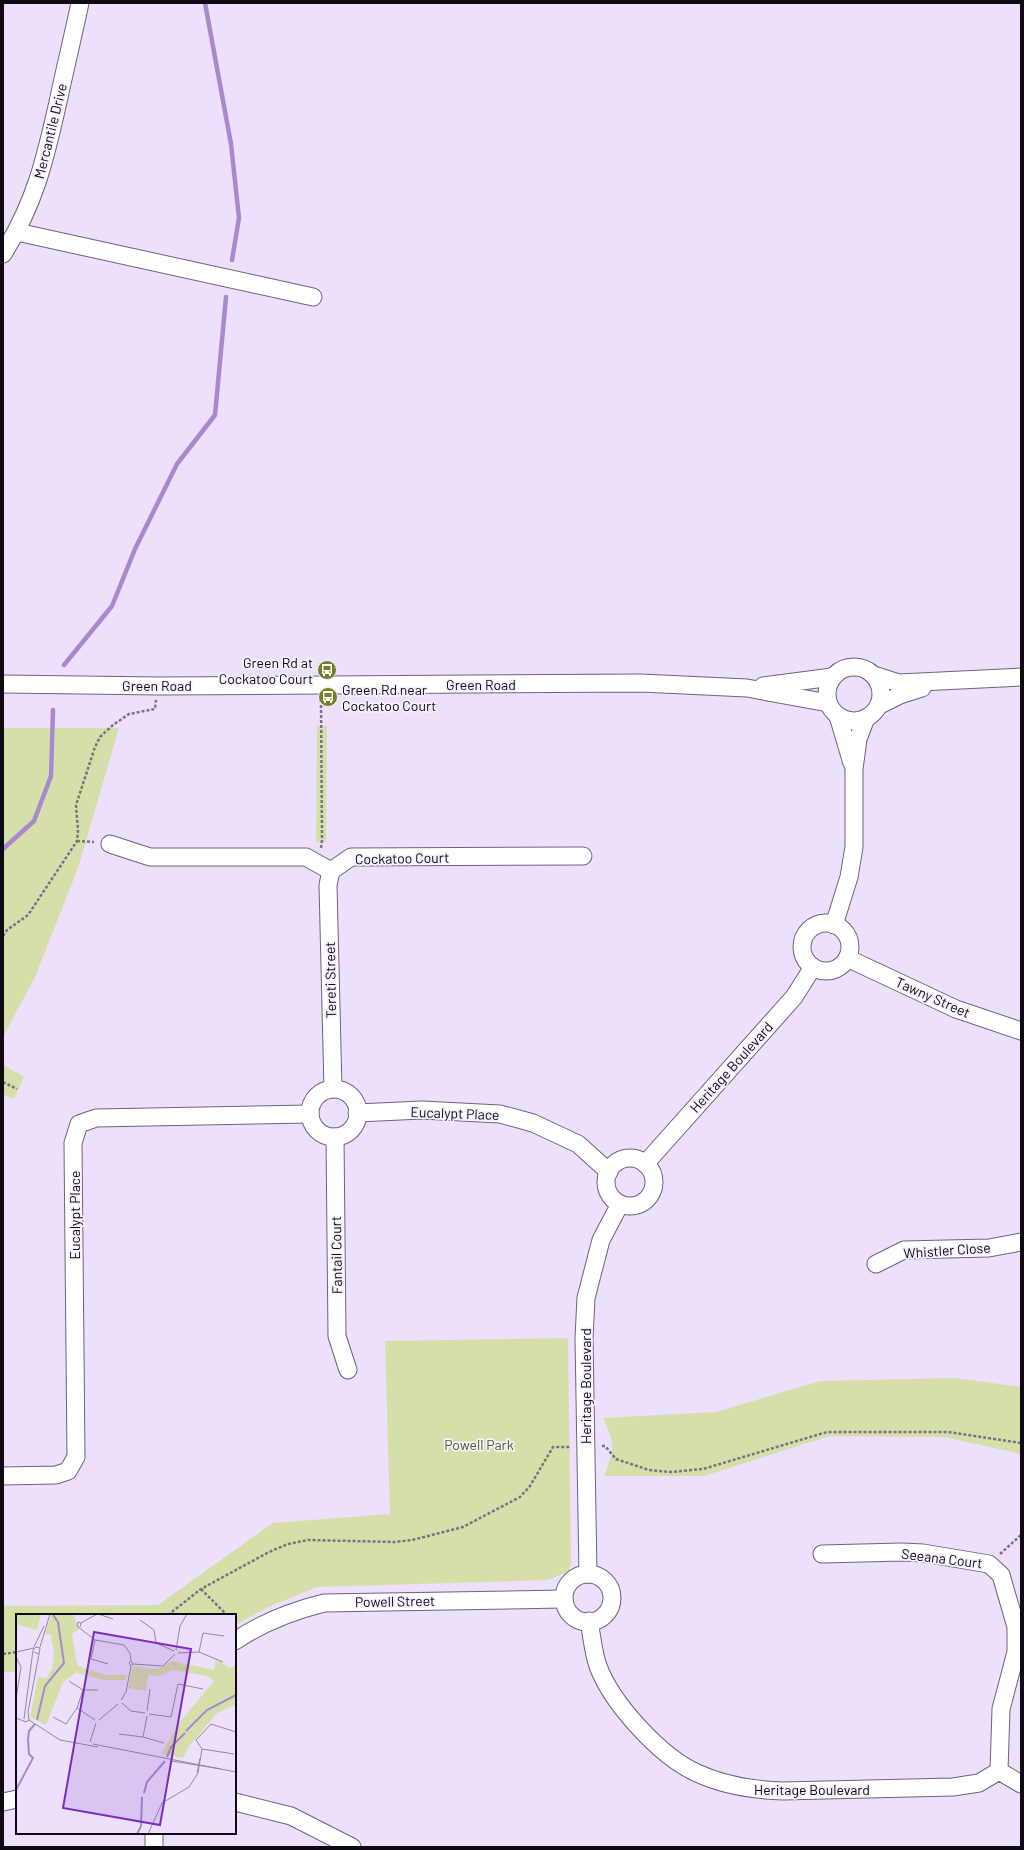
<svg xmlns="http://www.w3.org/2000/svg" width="1024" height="1850" viewBox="0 0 1024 1850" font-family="Barlow,sans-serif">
  <rect width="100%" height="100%" fill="#ece0fc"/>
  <g fill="#d6dfaa">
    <polygon points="317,726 327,726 326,842 316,842"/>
    <polygon points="3,728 119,728 78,868 35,977 3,1037"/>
    <polygon points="3,1065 24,1077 14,1099 3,1094"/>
    <polygon points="568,1338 571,1562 569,1571 548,1580 317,1587 273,1605 235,1625 235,1615 17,1615 17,1672 3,1672 3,1606 158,1605 273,1523 390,1514 385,1341"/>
    <path d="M 955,1378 L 1021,1387 L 1021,1454 L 944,1437 L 829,1436 L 704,1476 L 604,1476 C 615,1449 615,1444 603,1418 L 716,1412 L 820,1381 Z"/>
  </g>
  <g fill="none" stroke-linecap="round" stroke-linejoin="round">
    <g stroke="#a989cd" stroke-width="4.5">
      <polyline points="205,3 231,144 239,218 232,260"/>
      <polyline points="64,665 112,606 135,549 177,464 215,415 226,297"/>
      <polyline points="3,849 34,821 51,776 53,710"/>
    </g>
    <g stroke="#6e637c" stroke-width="19">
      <g id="minor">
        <polyline points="17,232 313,297"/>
        <path d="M 3,254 C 35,203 45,160 58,102 C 65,69 73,36 80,3"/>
        <circle cx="854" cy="694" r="27"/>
        <polyline points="874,675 899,683 1021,677"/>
        <polyline points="3,684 159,686 641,683 747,688 828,703"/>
        <polyline points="763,686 832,677"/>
        <polyline points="878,706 900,695 922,688"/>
        <polyline points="838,716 852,763"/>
        <polyline points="110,844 150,857 306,857 331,871 351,857 583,856"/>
        <polyline points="331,871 328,885 333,1089"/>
        <circle cx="826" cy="947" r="24"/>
        <polyline points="834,925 849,877 854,847 854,769 858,739 866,718"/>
        <polyline points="847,958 956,1009 1021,1031"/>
        <circle cx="334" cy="1113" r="24"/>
        <polyline points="357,1113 422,1110 500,1114 533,1123 578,1144 609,1172"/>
        <polyline points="335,1137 337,1336 348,1370"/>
        <circle cx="630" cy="1182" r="24"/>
        <polyline points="645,1164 794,997 813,967"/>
        <polyline points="876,1264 904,1250 989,1248 1021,1242"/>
        <polyline points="3,1476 56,1475 68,1471 76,1457 73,1143 79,1124 96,1118 310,1114"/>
        <polyline points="822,1554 902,1552 923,1553 989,1564 1001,1575 1016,1627 1016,1652 1001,1709 999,1771"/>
        <polyline points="588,1574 584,1338 586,1298 601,1240 620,1204"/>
        <circle cx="588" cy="1598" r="24"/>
        <path d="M 589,1621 C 592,1636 593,1652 598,1666 C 612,1704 661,1757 697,1773 C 725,1786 753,1790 783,1791 L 953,1787 L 979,1783 L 999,1771 L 1021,1784"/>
        <path d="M 235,1641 C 263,1622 292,1611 324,1603 L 564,1599"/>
        <polyline points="3,1802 17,1799"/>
        <polyline points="235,1802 291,1816 352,1847"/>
        <polyline points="154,1833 154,1847"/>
      </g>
    </g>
    <g stroke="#7a7284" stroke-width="2.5" stroke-dasharray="3 2" stroke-linecap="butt">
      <polyline points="77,841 94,842"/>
      <polyline points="321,848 322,840 321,700"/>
      <polyline points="3,936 7,930 28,915 77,841 78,831 76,805 95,747 100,737 113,725 129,714 155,709 156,700"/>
      <polyline points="3,1082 17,1089"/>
      <polyline points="602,1446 605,1446 616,1459 649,1470 671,1472 703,1469 827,1432 948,1432 1021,1443"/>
      <polyline points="1000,1554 1021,1535"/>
      <polyline points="201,1589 227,1615"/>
      <polyline points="168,1615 201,1589 269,1552 288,1544 308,1540 395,1542 412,1540 463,1527 520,1497 530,1486 553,1447 571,1447"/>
      <polyline points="3,1654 17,1652"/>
    </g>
    <use href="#minor" stroke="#fff" stroke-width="17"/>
  </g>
  <defs>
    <g id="bus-disc" transform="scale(1)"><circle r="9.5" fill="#747d28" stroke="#f6f1fc"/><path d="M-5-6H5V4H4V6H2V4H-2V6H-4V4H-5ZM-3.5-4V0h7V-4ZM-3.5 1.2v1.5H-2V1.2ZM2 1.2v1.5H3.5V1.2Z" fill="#fff"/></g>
  </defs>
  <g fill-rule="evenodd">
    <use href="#bus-disc" x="327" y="670"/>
    <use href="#bus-disc" x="328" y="697"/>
  </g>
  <g text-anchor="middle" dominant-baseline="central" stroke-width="3.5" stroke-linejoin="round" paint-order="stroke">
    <g font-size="14" fill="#0e0912" stroke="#f6f1fc">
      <text transform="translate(50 131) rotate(-76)">Mercantile Drive</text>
      <text x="481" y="684">Green Road</text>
      <text x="157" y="685">Green Road</text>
      <text transform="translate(402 858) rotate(-1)">Cockatoo Court</text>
      <text transform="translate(330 980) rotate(-91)">Tereti Street</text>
      <text transform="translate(933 997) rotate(24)">Tawny Street</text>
      <text transform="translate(731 1067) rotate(-48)">Heritage Boulevard</text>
      <text transform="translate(455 1113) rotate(2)">Eucalypt Place</text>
      <text transform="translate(74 1215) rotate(-90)">Eucalypt Place</text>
      <text transform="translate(947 1250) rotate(-4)">Whistler Close</text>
      <text transform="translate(336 1255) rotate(-91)">Fantail Court</text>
      <text transform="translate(585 1386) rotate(-90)">Heritage Boulevard</text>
      <text transform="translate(942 1558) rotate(7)">Seeana Court</text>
      <text transform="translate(395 1601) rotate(-1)">Powell Street</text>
      <text x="812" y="1789">Heritage Boulevard</text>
    </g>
    <g font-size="14" fill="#0e0912" stroke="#f6f1fc" text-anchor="end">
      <text x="313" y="662">Green Rd at<tspan x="313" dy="16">Cockatoo Court</tspan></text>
      <text x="342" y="689" text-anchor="start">Green Rd near<tspan x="342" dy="16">Cockatoo Court</tspan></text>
    </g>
    <g font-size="14" fill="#555c23" stroke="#f6f1fc">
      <text x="479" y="1444">Powell Park</text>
    </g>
  </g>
  <g transform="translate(16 1614)">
    <rect width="220" height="220" fill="#ece0fc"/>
    <path d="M 0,0 L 25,0 L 21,16 L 0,10 ZM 36,0 L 57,0 L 63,15 L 56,20 L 61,50 L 65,53 L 89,61 L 111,61 L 110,66 L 89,66 L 60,59 L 47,68 L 30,111 L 14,103 L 22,63 L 30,64 L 36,55 L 38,39 L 35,21 L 29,20 ZM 200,45 L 214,54 L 220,51 L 220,90 L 201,99 L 173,132 L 167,144 L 145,140 L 162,111 L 161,106 L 164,108 L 198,67 L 191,62 L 156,56 L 144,62 L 132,61 L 130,77 L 112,74 L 116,52 L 141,55 L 156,47 L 198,56 Z" fill="#d6dfaa"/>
    <path fill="none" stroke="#a989cd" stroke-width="2" d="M 21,106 L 29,72 L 48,49 L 42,8 L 37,1M 170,117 L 191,96 L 220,81M 151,143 L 155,133 L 169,119M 0,176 L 17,144 L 13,140 L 12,125 L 13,117 L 19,110M 128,179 L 131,168 L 149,147M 121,220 L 125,212 L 126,183"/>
    <path fill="none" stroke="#938a9e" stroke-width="1" d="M 82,0 L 97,5M 124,6 L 138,16 L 140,29 L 158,37M 65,9 L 81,0M 64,13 L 65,9 L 62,8 L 61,12 L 79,26 L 108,31 L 114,39 L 115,47M 79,26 L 75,45 L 92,50M 18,33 L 28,12M 24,33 L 34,0M 160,36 L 164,12 L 171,0M 0,38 L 18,34M 183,38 L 187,19 L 208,22M 162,39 L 183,38 L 207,48M 0,43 L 5,53 L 0,85M 117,50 L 115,52 L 113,49 L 115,47 L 117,50 L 147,52 L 159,40M 67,76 L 82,76M 105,86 L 110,78 L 115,52M 106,89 L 115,97 L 129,99M 61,94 L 79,106M 131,97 L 134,75M 133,100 L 155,103 L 162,70 L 187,75M 37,103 L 50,110 L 61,94 L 67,76 L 53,67M 0,104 L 10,108 L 13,106 L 12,98 L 23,40M 8,105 L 17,36 L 20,33 L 24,34 L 23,40 L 18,38M 13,106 L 44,126 L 82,133M 83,106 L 102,90M 103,120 L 127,123 L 148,129M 127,123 L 131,102M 74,128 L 80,109M 77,130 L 220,158M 186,135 L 218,140M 156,147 L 205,155M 181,159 L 184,144M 132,220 L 146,189 L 173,173 L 182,159 L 186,135 L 180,126 L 195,110 L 220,118"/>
    <path fill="#7b2cbf" fill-opacity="0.15" stroke="#7b2cbf" stroke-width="2" d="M 78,18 L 175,35 L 144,211 L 47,194 Z"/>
    <rect width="220" height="220" fill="none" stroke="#0e0912" stroke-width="2"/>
  </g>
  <rect width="1024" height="1850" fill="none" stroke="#0e0912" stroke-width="8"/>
</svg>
